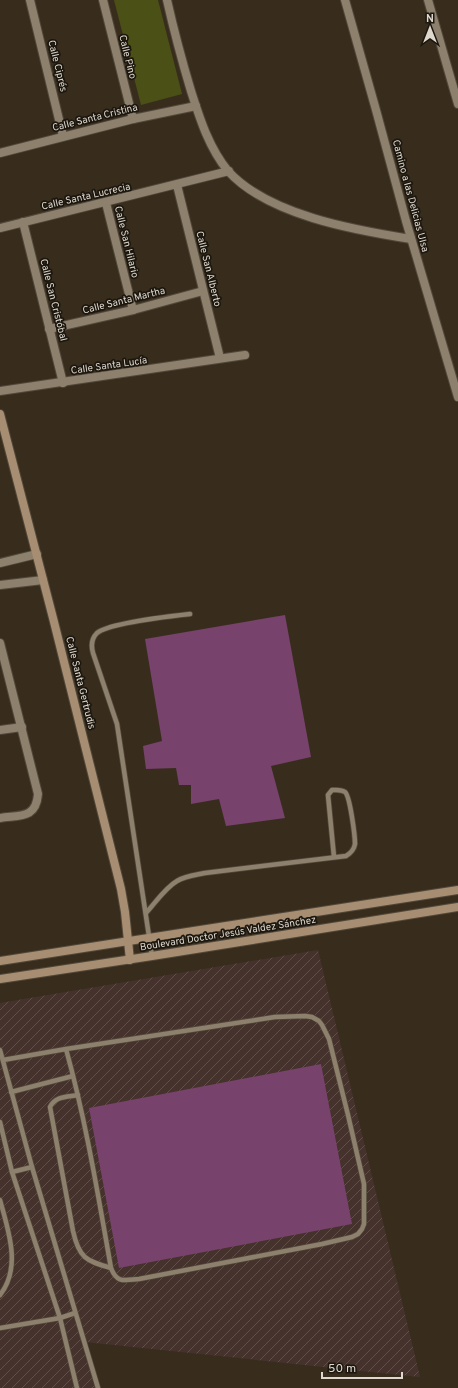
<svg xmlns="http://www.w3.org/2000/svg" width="458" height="1388" viewBox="0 0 458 1388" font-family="Overpass,sans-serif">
  <defs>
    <pattern id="industrial-furrows" width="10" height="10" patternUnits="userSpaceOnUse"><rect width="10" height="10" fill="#45322c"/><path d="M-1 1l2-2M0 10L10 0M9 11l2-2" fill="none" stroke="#5f4f49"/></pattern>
  </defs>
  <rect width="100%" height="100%" fill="#382d1d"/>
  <polygon fill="url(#industrial-furrows)" points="318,950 420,1377 85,1342 96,1388 0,1388 0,1003"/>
  <polygon fill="#4a5016" points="114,0 158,0 182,94 141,105"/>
  <g fill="#77426b">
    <polygon points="285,615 311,757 271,766 285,818 226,826 219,799 191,804 191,785 179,785 176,768 146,769 143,746 162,741 145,639"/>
    <polygon points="321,1064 352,1224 119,1268 89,1108"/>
  </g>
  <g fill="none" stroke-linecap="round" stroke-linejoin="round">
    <g stroke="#52483a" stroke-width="6">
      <g id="lane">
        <path d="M 146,913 C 156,902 165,888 177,881 C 185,876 196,875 205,873 L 346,856 C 351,853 354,850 355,844 C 355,836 350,796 345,792 C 341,789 336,790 332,790 L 328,795 L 334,857"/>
        <path d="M 152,956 L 117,724 L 93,653 C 91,646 91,639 97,633 C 109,623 172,616 190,614"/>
        <polyline points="0,1050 32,1167 98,1388"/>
        <path d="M 3,1060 L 66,1049 L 275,1017 L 305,1016 L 312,1017 L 319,1021 L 322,1025 L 329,1039 L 348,1115 L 364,1184 L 364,1224 L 362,1229 L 358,1234 L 352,1237 L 322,1244 L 139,1279 C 125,1280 117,1284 111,1268 C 98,1195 86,1121 66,1049"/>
        <polyline points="11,1092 73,1076"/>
        <path d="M 78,1095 C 67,1097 55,1096 50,1107 L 73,1231 C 79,1258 86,1261 111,1268"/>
        <polyline points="0,1122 12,1172 60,1318 77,1388"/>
        <polyline points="12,1172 32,1167"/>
        <path d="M 0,1200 C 8,1230 22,1267 0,1295"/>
        <polyline points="0,1328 60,1318 75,1313"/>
      </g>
    </g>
    <g stroke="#52483a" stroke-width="10">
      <g id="street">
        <polyline points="30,0 63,136"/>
        <polyline points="103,0 133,119"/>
        <path d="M 167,0 C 174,31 182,61 191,91 C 200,119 209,148 228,171 C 268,215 354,230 411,239"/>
        <polyline points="345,0 376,110 406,221 458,397"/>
        <polyline points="428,0 458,104"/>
        <polyline points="0,153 133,119 196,106"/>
        <polyline points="177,185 220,358"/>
        <polyline points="106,203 133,310"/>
        <polyline points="23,222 63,383"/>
        <polyline points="0,228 229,171"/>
        <polyline points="49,329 133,310 203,291"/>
        <polyline points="0,391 245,355"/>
        <polyline points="0,563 37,554"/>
        <polyline points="0,585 43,580"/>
        <path d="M 0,643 L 38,794 C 36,819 20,815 0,818"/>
        <polyline points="0,730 22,727"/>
      </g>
    </g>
    <g stroke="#52483a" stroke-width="10">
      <g id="secondary">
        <polyline points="0,414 53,618 121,889 125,912 130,960"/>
        <polyline points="0,961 458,890"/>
        <polyline points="0,979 152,956 458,907"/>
      </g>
    </g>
    <use href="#lane" stroke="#8d806d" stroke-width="4.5"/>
    <use href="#street" stroke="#8d806d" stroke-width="8"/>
    <use href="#secondary" stroke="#a78e72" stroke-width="8"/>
  </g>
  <g text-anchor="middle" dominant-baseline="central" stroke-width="3.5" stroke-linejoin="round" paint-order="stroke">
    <g font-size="10" fill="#dfd8ce" stroke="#1c170f">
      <text transform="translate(127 57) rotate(76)">Calle Pino</text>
      <text transform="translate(57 66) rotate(76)">Calle Ciprés</text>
      <text transform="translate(95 118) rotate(-14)">Calle Santa Cristina</text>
      <text transform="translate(410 196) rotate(75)">Camino a las Delicias Ulsa</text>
      <text transform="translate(86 197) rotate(-13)">Calle Santa Lucrecia</text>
      <text transform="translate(126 242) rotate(76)">Calle San Hilario</text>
      <text transform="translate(208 269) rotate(76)">Calle San Alberto</text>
      <text transform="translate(53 300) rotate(76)">Calle San Cristóbal</text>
      <text transform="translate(124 301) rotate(-14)">Calle Santa Martha</text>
      <text transform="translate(109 366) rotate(-8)">Calle Santa Lucía</text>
      <text transform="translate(80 683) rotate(76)">Calle Santa Gertrudis</text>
      <text transform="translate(228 934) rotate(-9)">Boulevard Doctor Jesús Valdez Sánchez</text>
    </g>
  </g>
  <g transform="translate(430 28)" stroke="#1c170f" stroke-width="3" paint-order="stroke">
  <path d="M0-3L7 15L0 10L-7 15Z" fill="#dfd8ce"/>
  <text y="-6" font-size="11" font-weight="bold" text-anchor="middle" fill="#dfd8ce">N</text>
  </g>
  <path d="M322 1372v6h80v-6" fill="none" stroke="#dfd8ce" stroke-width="2"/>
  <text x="328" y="1372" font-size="12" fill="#dfd8ce" stroke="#1c170f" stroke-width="3" paint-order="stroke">50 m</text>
</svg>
